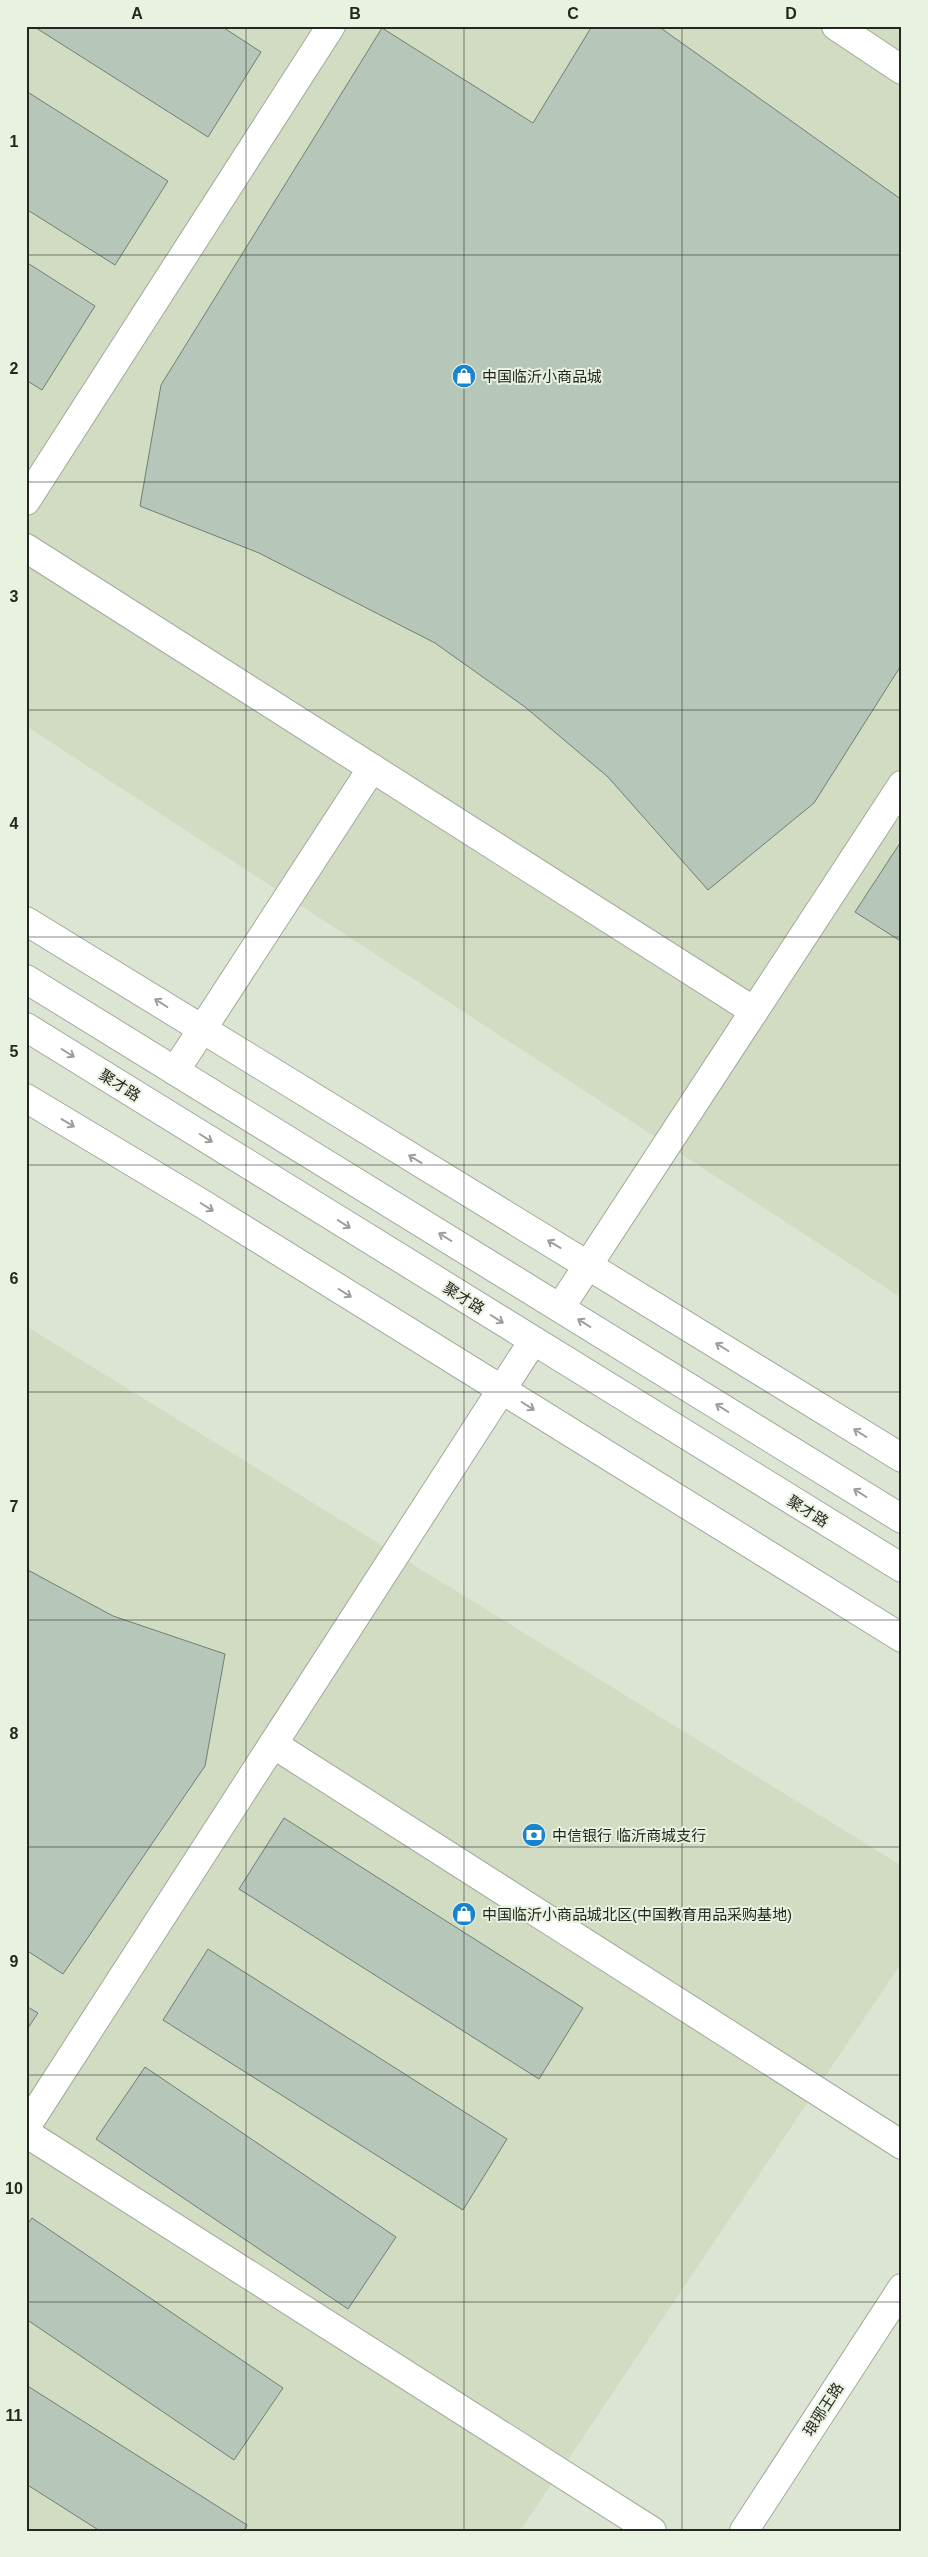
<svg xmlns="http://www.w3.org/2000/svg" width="928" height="2557" viewBox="0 0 928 2557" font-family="Helvetica,'Noto Sans SC',sans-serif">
  <rect width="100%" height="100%" fill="#dce5d3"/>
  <g fill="#d1dcc3">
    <polygon points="26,26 902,26 902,1298 26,726"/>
    <polygon points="26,1326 902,1866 902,1962 520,2531 26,2531"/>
  </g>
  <g fill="#b6c6b9" stroke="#707f73">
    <polygon points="33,26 221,26 261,52 208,137"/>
    <polygon points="592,26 658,26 902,200 902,664 814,803 708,890 608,777 525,707 435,643 259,553 140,506 161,385 382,28 533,123"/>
    <polygon points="26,91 168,181 115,265 26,209"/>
    <polygon points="26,262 95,306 42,390 26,380"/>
    <polygon points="902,840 902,942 855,912"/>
    <polygon points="26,1569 113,1616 225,1654 205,1766 63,1974 26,1950"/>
    <polygon points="284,1818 583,2008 539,2079 239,1889"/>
    <polygon points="208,1949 507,2139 463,2210 163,2020"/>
    <polygon points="26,2006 38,2013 26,2031"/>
    <polygon points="145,2067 396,2237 348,2309 96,2139"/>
    <polygon points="32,2218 283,2388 234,2460 26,2319 26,2226"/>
    <polygon points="26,2385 247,2525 244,2531 100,2531 26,2484"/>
  </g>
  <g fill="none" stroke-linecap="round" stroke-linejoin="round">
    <g stroke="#a2a999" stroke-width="30">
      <g id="minor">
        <polyline points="836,26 902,70"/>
        <polyline points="26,501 331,26"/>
        <polyline points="26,548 754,1011"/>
        <polyline points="26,921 902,1458"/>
        <polyline points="175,1071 372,768"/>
        <polyline points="26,1098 201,1203 902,1638"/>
        <polyline points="560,1308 902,785"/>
        <polyline points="273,1744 902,2145"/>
        <polyline points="26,2127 533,1341"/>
        <polyline points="26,2133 652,2531"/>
      </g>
    </g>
    <g stroke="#a2a999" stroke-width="30">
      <g id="major">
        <polyline points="26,979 902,1519"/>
        <polyline points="26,1027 902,1568"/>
        <polyline points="744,2531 902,2288"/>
      </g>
    </g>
    <use href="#minor" stroke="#fff" stroke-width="28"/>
    <use href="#major" stroke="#fff" stroke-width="28"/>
  </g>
  <defs><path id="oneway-shaft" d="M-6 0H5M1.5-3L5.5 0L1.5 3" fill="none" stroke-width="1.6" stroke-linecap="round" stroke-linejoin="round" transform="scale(1.25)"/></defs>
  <g stroke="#9c9e9b">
    <use href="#oneway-shaft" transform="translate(161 1003) rotate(-148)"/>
    <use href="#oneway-shaft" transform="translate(68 1053) rotate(32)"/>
    <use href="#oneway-shaft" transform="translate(68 1123) rotate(31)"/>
    <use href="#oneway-shaft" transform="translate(206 1138) rotate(32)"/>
    <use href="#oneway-shaft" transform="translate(415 1159) rotate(-149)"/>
    <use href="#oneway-shaft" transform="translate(207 1207) rotate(32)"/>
    <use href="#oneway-shaft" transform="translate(344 1224) rotate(32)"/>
    <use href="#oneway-shaft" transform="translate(445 1237) rotate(-148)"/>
    <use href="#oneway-shaft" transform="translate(554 1244) rotate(-149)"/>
    <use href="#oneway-shaft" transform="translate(345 1293) rotate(32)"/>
    <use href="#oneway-shaft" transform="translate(497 1319) rotate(32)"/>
    <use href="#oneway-shaft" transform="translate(584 1323) rotate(-148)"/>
    <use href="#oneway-shaft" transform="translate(722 1347) rotate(-148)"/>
    <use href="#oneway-shaft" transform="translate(528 1406) rotate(32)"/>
    <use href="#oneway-shaft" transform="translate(722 1408) rotate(-148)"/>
    <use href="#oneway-shaft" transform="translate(860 1433) rotate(-148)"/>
    <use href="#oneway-shaft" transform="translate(860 1493) rotate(-148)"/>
  </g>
  <path fill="none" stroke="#242720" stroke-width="1" stroke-opacity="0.55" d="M 246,26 L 246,2531M 464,26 L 464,2531M 682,26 L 682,2531M 26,255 L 902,255M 26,482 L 902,482M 26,710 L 902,710M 26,937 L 902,937M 26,1165 L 902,1165M 26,1392 L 902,1392M 26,1620 L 902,1620M 26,1847 L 902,1847M 26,2075 L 902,2075M 26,2302 L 902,2302"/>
  <defs>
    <g id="shop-disc" transform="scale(1.25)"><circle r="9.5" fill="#1784cd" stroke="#e9f2e0"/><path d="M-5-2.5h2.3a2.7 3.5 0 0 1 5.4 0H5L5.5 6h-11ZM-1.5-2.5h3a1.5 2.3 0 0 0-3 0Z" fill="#fff"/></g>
    <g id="bank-disc" transform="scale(1.25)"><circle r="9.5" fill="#1784cd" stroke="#e9f2e0"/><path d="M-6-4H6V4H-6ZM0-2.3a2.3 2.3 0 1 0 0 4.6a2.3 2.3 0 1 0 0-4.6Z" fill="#fff"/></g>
  </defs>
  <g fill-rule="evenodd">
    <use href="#shop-disc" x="464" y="376"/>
    <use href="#bank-disc" x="534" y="1835"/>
    <use href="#shop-disc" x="464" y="1914"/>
  </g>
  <g text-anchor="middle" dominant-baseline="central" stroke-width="4" stroke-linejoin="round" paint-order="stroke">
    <g font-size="15" fill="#242720" stroke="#e9f2e0" text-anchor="start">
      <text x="482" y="376">中国临沂小商品城</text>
      <text x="552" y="1835">中信银行 临沂商城支行</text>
      <text x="482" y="1914">中国临沂小商品城北区(中国教育用品采购基地)</text>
    </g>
    <g font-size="15" fill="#242720" stroke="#e9f2e0">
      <text transform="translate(120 1085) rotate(32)">聚才路</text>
      <text transform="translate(464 1298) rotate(32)">聚才路</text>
      <text transform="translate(808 1511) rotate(32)">聚才路</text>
      <text transform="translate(823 2409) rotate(-57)">琅琊王路</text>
    </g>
  </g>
  <rect width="928" height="2557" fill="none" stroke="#e9f2e0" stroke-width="55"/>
  <rect x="28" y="28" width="872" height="2502" fill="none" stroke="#242720" stroke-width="2"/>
  <g font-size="16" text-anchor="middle" font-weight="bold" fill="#242720">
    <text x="137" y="19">A</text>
    <text x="355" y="19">B</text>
    <text x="573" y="19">C</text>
    <text x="791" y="19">D</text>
    <text x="14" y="147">1</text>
    <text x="14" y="374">2</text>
    <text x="14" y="602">3</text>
    <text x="14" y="829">4</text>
    <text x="14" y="1057">5</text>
    <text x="14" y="1284">6</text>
    <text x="14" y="1512">7</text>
    <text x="14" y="1739">8</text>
    <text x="14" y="1967">9</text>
    <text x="14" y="2194">10</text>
    <text x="14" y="2421">11</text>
  </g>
</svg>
